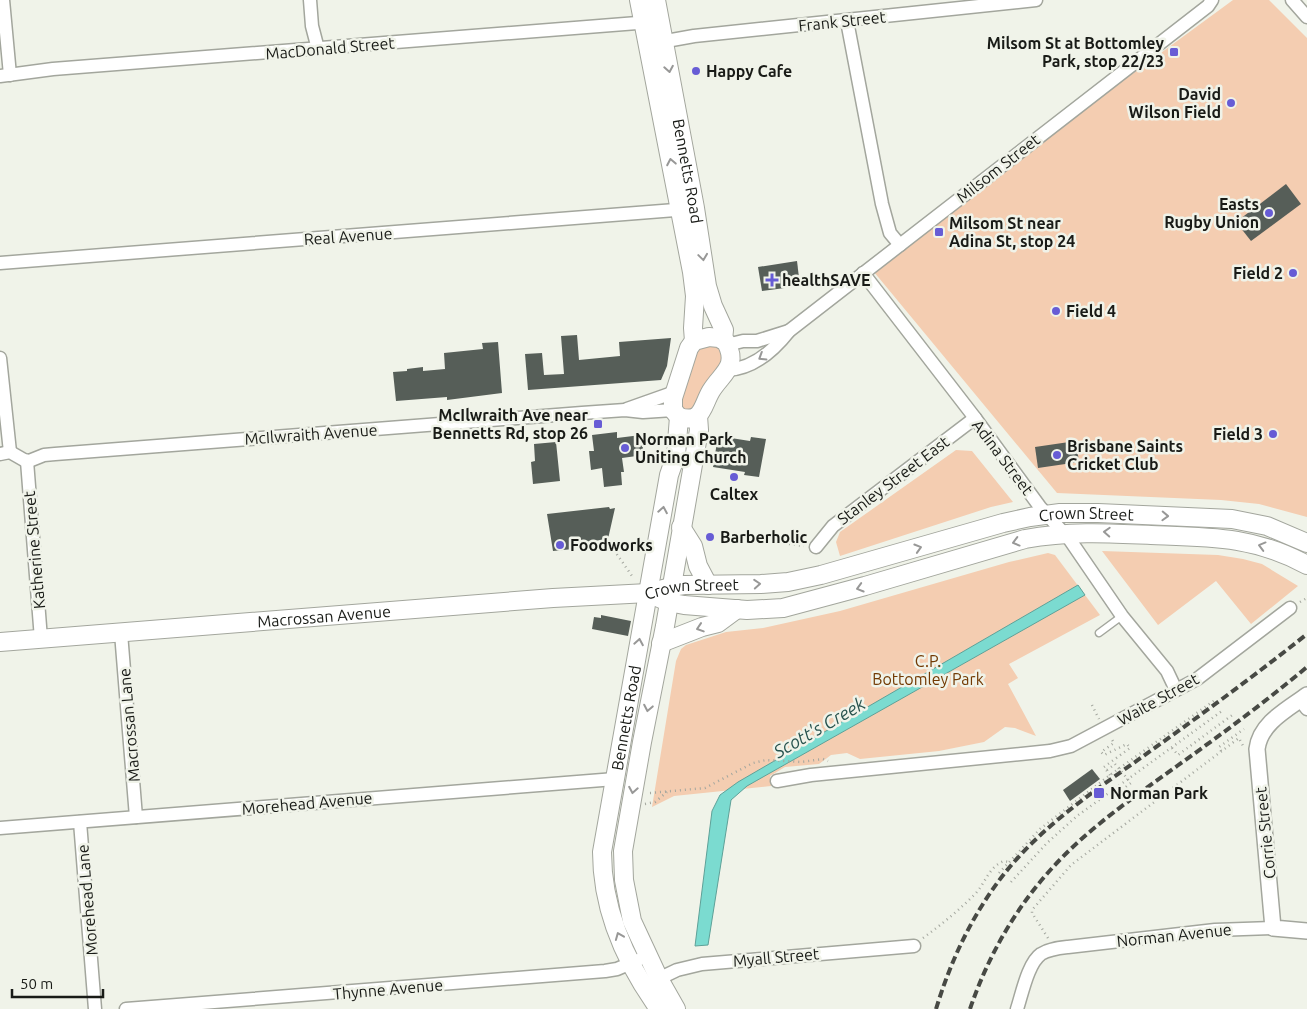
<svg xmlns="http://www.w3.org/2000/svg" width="1307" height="1009" viewBox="0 0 1307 1009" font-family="Ubuntu,sans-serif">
  <rect width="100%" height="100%" fill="#f0f3e9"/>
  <g fill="#f4cdb1">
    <polygon points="1233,0 1269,0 1307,38 1307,517 1259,504 1221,500 1057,493 874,272 1064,124"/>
    <polygon points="703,343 719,347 724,361 692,411 681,409 679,396 693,353"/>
    <polygon points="956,450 972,451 1013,502 991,507 840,556 836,542 840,532"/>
    <polygon points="1102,551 1218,555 1243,559 1262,564 1298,586 1251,624 1216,581 1158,625"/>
    <polygon points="1048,553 1055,555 1100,615 1009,664 1018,678 1008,684 1036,736 1015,728 1005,727 984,742 939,751 860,759 847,753 831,755 819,764 785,767 770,776 771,786 674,796 652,807 676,661 681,649 686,645 726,632 763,628 840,611 1009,562"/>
  </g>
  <polygon fill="#7bdbd0" stroke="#5ea198" points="1078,585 1085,595 747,786 731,800 708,945 695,946 712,811 720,795 738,782"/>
  <g fill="#565e58">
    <polygon points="1286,184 1301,204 1251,241 1236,222"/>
    <polygon points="797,261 800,286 762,291 758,267"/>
    <polygon points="577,335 579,360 620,356 619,342 671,338 667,366 661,380 528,390 525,354 542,353 544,375 564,374 561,336"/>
    <polygon points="498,342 502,393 447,400 447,397 396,401 393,372 407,371 407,369 423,367 423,371 445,369 444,353 483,349 482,343"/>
    <polygon points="617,432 617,438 641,435 644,455 622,458 624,472 621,472 622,485 604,487 602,468 591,470 589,451 594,451 592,435"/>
    <polygon points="718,436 750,441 751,437 766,439 759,477 744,475 745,472 713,467"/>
    <polygon points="1076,441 1079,462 1038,468 1035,447"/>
    <polygon points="556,442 560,481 533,484 531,462 535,461 534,444"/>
    <polygon points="609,507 610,509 615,508 608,539 572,544 573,549 553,551 547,514"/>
    <polygon points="601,615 631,621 628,636 592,629 594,617 601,618"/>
    <polygon points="1092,769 1100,779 1070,801 1063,790"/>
  </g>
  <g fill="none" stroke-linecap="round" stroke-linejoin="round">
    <g stroke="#a3a69d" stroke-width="9">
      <polyline id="service" points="1099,633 1122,616"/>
    </g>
    <g stroke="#a3a69d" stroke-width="15">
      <g id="minor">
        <polyline points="3,0 10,75"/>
        <polyline points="310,0 312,26 318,49"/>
        <polyline points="1292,0 1307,17"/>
        <polyline points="847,21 882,204 890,233 900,245"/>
        <polyline points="655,43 694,36 1036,0"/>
        <polyline points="0,76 53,69 650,22"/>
        <polyline points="0,263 688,209"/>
        <polyline points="863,273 975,418 1040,507 1070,540 1122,616 1167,671 1176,690"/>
        <polyline points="727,345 743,341 757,341 789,331"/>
        <polyline points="0,358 10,452"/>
        <path d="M 727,370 C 753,369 774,350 789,331 L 1208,6 L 1212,0"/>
        <polyline points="627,409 675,392"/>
        <polyline points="0,454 10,452 24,460 29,461 44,455 55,454 582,413 625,410 643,412 673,410"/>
        <polyline points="27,461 41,639"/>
        <polyline points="816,547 833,526 975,418"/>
        <polyline points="121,633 136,817"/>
        <polyline points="1300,700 1307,709"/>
        <polyline points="777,781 811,775 1050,751 1071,746 1197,679 1290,608"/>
        <polyline points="80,822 95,1009"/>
        <polyline points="0,828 615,779"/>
        <polyline points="652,982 677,970 702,964 914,946"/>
        <polyline points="126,1009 605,971 617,969 638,960"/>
        <path d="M 1017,1009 C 1022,994 1028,963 1041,954 C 1049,949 1059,948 1068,947 L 1215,930 L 1273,928"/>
      </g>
    </g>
    <g stroke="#a3a69d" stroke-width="18">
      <path id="tertiary" d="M 1307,695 C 1288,709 1260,723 1257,749 L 1273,928 L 1307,931"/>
    </g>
    <g stroke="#a3a69d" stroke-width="20">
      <g id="secondary">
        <polyline points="639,0 692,272 695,296 693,328 694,341"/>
        <path id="s1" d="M 656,0 L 695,208 L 707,286 L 713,306 L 724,330 L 723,340"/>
        <path d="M 709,337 L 719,338 L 726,342 C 739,367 722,373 711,391 C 702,406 703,424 679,417 L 673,410 L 673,398 L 689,348 L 694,341 Z"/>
        <polyline points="681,527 693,546 698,566 708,585"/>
        <path d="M 648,593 L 668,602 L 684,605 L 747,610 L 783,608 L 865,586 L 1025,539 C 1069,531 1107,533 1151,535 C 1209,537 1254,536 1307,565"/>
        <path id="s2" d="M 0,642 L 553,598 L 648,593 L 671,587 L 684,585 L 761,584 L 788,582 L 821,575 L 1003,523 L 1030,517 L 1060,513 L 1098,513 L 1232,519 L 1267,526 L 1307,543"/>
        <polyline points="661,643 702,627 718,623 737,609"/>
        <path id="s3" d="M 659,1009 C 626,963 602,909 602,852 L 669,475 L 676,455 L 679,417"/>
        <polyline points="676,1009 659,979 632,921 624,880 623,851 642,742 665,626 699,430 698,416"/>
      </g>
    </g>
    <g stroke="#a3a69e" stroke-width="2.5" stroke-dasharray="1 4" stroke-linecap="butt">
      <polyline points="789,544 804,546"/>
      <polyline points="614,550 632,576"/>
      <polyline points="1300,602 1307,598"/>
      <polyline points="1092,705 1099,719"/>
      <polyline points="1172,748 1178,755 1235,713"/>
      <polyline points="1221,751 1219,747 1244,729"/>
      <polyline points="1107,770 1115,764"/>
      <polyline points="1110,775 1104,767 1130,748 1127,744 1104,755 1101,752 1114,743 1111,738"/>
      <polyline points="1119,786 1122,790 1131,783"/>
      <polyline points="650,793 705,788 753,763 766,760 801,762 823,759 828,761"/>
      <polyline points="645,804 655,802 667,792"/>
      <polyline points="999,873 1040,829 1110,775 1215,700"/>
      <polyline points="1011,882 1047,843 1077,816 1222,711"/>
      <path d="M 923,938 C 941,925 958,911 974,895 C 985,885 988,867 1004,861 L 1009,862"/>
      <polyline points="1048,938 1032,913 1032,910 1071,865 1239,738 1244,748"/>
    </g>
    <use href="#service" stroke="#fff" stroke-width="6"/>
    <use href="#minor" stroke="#fff" stroke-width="12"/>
    <use href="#tertiary" stroke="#fff" stroke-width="15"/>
    <use href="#secondary" stroke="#fff" stroke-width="18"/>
    <g stroke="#474944" stroke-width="4" stroke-dasharray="8 4" stroke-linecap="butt">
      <path d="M 936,1009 C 951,960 972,915 1004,874 C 1042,826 1093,792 1142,757 C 1198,717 1253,677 1307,634"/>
      <path d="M 970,1009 C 988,956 1016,907 1054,866 C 1090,827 1134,797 1177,766 C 1222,734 1265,702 1307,667"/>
    </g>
    <polyline stroke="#a3a69e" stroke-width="2.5" stroke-dasharray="1 4" stroke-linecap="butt" points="1115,764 1131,783"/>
  </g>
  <defs><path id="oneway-chevron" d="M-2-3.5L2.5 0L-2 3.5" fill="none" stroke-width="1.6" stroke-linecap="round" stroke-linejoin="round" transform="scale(1.25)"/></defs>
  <g stroke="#989897">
    <use href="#oneway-chevron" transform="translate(669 69) rotate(80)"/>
    <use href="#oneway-chevron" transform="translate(671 162) rotate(-101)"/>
    <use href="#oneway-chevron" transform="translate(703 257) rotate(82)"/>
    <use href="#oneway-chevron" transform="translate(762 357) rotate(148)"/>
    <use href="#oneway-chevron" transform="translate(663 510) rotate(-80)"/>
    <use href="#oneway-chevron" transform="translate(1165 516) rotate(2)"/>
    <use href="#oneway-chevron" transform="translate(1107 532) rotate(-177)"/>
    <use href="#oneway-chevron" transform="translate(1016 542) rotate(165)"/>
    <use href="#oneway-chevron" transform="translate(1262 546) rotate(-165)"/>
    <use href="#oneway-chevron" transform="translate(918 548) rotate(-17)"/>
    <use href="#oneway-chevron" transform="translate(757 584) rotate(-4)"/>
    <use href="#oneway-chevron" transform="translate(860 588) rotate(164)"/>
    <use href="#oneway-chevron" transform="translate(700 628) rotate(162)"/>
    <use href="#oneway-chevron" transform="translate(639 642) rotate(-80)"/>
    <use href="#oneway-chevron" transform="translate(648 708) rotate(101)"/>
    <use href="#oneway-chevron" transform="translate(633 790) rotate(100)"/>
    <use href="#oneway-chevron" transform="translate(619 936) rotate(-112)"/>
  </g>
  <g fill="#675cd5" stroke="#f0f3e9" stroke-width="2">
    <rect x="1169" y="47" width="10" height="10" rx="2.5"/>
    <circle cx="696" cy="71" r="5"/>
    <circle cx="1231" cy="103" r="5"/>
    <circle cx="1269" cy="213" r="5"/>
    <rect x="934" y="227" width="10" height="10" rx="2.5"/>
    <circle cx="1293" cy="273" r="5"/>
    <path d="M769.5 272.5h5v5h5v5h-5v5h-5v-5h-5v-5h5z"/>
    <circle cx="1056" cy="311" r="5"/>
    <rect x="593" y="419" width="10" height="10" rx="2.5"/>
    <circle cx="1273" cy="434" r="5"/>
    <circle cx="625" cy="448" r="5"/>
    <circle cx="1057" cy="455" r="5"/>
    <circle cx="734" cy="477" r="5"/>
    <circle cx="710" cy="537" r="5"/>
    <circle cx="560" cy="545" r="5"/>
    <rect x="1093" y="787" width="12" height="12" rx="2.5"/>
  </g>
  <g text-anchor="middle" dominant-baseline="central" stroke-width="5" stroke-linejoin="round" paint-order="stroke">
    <g font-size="16" fill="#191b17" stroke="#f0f3e9">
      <text transform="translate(842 21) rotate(-6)">Frank Street</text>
      <text transform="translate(330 48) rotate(-5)">MacDonald Street</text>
      <text transform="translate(998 168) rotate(-38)">Milsom Street</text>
      <text stroke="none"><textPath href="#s1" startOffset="174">Bennetts Road</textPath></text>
      <text transform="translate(348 236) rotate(-4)">Real Avenue</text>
      <text transform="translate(311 434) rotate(-4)">McIlwraith Avenue</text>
      <text transform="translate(1003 457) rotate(53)">Adina Street</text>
      <text transform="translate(893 480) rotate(-37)">Stanley Street East</text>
      <text stroke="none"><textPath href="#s2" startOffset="1098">Crown Street</textPath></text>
      <text transform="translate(34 550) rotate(-95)">Katherine Street</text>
      <text stroke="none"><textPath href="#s2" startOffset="694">Crown Street</textPath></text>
      <text stroke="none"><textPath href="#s2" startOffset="325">Macrossan Avenue</textPath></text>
      <text transform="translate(1158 699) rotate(-29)">Waite Street</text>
      <text stroke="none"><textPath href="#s3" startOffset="306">Bennetts Road</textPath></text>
      <text transform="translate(129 725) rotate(-95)">Macrossan Lane</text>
      <text transform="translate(307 803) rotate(-5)">Morehead Avenue</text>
      <text transform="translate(1265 833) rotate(-96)">Corrie Street</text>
      <text transform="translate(87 900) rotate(-95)">Morehead Lane</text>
      <text transform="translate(1174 935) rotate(-6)">Norman Avenue</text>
      <text transform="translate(776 957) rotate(-5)">Myall Street</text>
      <text transform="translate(388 989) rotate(-5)">Thynne Avenue</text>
    </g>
    <g font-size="16" font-weight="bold" fill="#191b17" stroke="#f0f3e9" text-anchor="start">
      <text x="1164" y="43" text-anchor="end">Milsom St at Bottomley<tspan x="1164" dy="18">Park, stop 22/23</tspan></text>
      <text x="706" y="71">Happy Cafe</text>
      <text x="1221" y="94" text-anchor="end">David<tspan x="1221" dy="18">Wilson Field</tspan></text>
      <text x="1259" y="204" text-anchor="end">Easts<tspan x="1259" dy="18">Rugby Union</tspan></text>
      <text x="949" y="223">Milsom St near<tspan x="949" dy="18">Adina St, stop 24</tspan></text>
      <text x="1283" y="273" text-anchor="end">Field 2</text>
      <text x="782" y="280">healthSAVE</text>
      <text x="1066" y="311">Field 4</text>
      <text x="588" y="415" text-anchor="end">McIlwraith Ave near<tspan x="588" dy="18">Bennetts Rd, stop 26</tspan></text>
      <text x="1263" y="434" text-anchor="end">Field 3</text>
      <text x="635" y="439">Norman Park<tspan x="635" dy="18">Uniting Church</tspan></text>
      <text x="1067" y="446">Brisbane Saints<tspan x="1067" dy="18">Cricket Club</tspan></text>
      <text x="734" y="494" text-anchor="middle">Caltex</text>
      <text x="720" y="537">Barberholic</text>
      <text x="570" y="545">Foodworks</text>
      <text x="1110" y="793">Norman Park</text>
    </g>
    <g font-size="16" fill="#723a03" stroke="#f0f3e9">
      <text x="928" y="661">C.P.<tspan x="928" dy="18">Bottomley Park</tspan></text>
    </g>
    <g font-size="18" font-style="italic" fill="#28534e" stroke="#f0f3e9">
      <text transform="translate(819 727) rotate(-30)">Scott's Creek</text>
    </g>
  </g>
  <path d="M12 989v8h91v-8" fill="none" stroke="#191b17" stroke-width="2.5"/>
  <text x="20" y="989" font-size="15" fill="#191b17" stroke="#f0f3e9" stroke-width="4" paint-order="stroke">50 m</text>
</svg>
